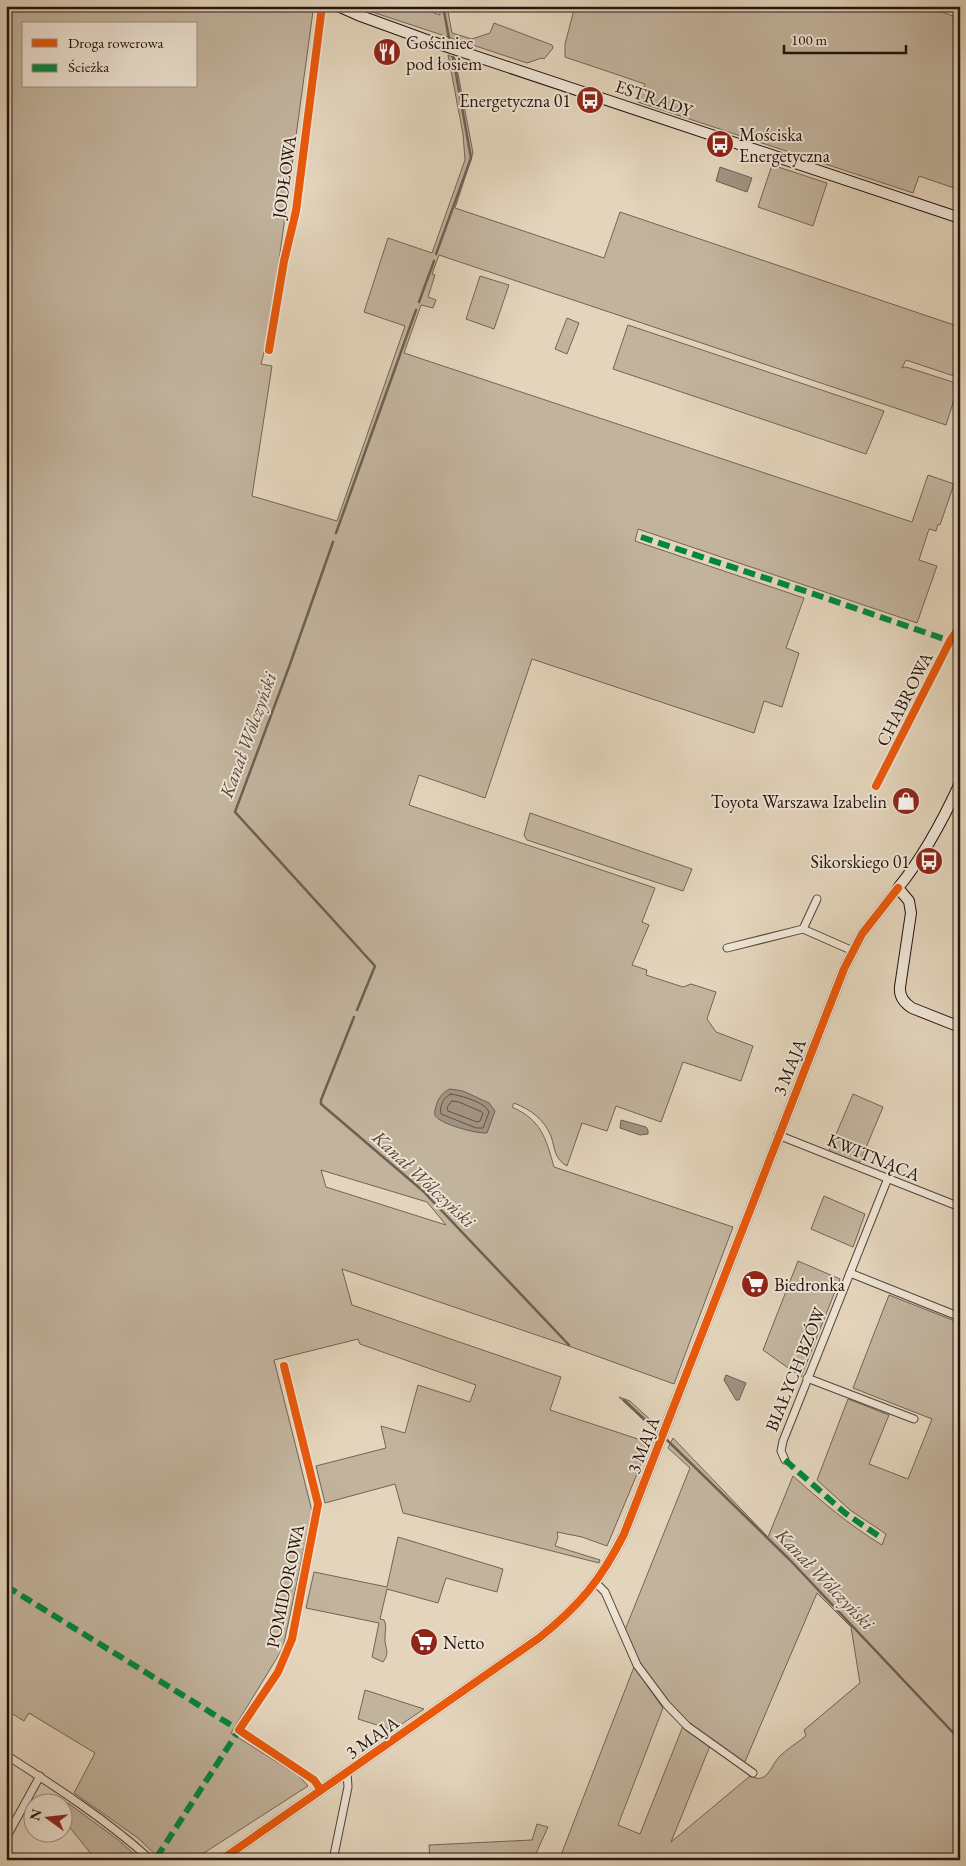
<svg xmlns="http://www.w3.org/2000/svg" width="966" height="1866" viewBox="0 0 966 1866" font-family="'EB Garamond',serif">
  <rect width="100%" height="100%" fill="#e3d4bb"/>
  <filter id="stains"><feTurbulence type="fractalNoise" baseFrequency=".004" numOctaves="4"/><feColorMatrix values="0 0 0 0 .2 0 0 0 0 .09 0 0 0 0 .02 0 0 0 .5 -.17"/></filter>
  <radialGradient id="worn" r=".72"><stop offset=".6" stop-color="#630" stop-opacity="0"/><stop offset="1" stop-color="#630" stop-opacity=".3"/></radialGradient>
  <g fill="#c2b39d" stroke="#726355" fill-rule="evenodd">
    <path d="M 6,6 L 300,6 L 313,11 L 269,334 L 261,364 L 272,366 L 252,496 L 337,521 L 405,326 L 364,312 L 388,238 L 432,253 L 465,160 L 463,134 L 448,55 L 455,58 L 473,153 L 455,208 L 604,258 L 620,212 L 960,327 L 960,378 L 906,360 L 902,368 L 906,367 L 959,384 L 946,425 L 439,255 L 432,274 L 435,275 L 428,297 L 436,300 L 433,308 L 421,305 L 404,353 L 912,522 L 928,475 L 954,484 L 940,525 L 938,524 L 936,531 L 929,529 L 919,560 L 937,566 L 917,623 L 638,529 L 635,541 L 804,598 L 786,648 L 799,653 L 782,707 L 764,701 L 754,733 L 532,659 L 485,798 L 419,775 L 409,805 L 655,888 L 642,922 L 649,925 L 632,965 L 647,970 L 646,975 L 683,987 L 691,984 L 716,992 L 707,1019 L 716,1032 L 753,1046 L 741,1081 L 683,1062 L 661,1122 L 616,1106 L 607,1131 L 582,1123 L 567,1166 C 554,1159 555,1148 551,1136 C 543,1118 531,1110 514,1103 L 512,1107 C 541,1120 546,1138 554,1167 L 733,1227 L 674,1384 L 566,1345 L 342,1269 L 352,1305 L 561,1377 L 550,1410 L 650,1443 L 607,1546 L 582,1537 L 557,1532 L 558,1537 L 555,1546 L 600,1560 L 599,1563 L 403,1513 L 395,1484 L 325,1503 L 316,1466 L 386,1448 L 381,1426 L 405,1433 L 418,1385 L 470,1402 L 476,1385 L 360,1344 L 358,1339 L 274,1360 L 312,1511 L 283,1648 L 231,1733 L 299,1776 L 308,1786 L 193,1860 L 161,1860 L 138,1838 L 74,1793 L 95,1753 L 29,1713 L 24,1721 L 6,1710 ZM 24,24 L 196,24 L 196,86 L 24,86 ZM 321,1170 L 427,1202 L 446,1225 L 326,1187 Z"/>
    <polygon points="354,6 414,6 440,15 439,6 447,6 452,33 472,39 490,33 494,23 552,45 553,48 544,59 542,58 527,63"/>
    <polygon points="575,6 924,6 959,18 954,35 960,37 960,190 919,176 913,193 638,102 645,84 565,57 565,44"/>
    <polygon points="772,165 827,183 813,226 758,207"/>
    <polygon points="480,276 509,285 494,329 466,319"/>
    <polygon points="567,318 579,323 567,354 555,349"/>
    <polygon points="628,325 884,411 866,454 613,369"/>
    <polygon points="530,813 672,862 692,869 683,891 527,840 524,835"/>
    <polygon points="853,1094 883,1107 859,1164 829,1151"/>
    <polygon points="824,1196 865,1214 853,1247 811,1229"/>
    <polygon points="798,1261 840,1279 801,1377 763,1350"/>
    <path d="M 889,1295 L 960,1323 L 960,1860 L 559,1860 L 634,1667 L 663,1708 L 618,1825 L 640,1834 L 683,1726 L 710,1746 L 671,1842 L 750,1776 C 768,1785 770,1766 780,1756 C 787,1749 797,1743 806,1736 L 804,1730 L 860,1683 L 851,1627 L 817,1593 L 744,1764 L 685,1721 L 650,1680 L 636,1657 L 625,1630 L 690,1468 L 668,1448 L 673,1438 L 768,1537 L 793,1476 C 821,1501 849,1525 882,1545 L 886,1534 L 850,1510 L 817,1480 L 848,1399 L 889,1415 L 869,1464 L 908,1479 L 932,1419 L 853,1388 Z"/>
    <polygon points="619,1397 630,1401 656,1425 655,1431"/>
    <path d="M 398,1537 L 503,1569 L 497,1592 L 446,1578 L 438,1603 L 387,1589 L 380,1619 L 384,1620 C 387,1626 385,1630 385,1637 C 384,1647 391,1652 383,1662 L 372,1657 L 379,1623 L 306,1608 L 314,1572 L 387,1587 Z"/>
    <polygon points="365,1690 424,1709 393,1730 358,1719"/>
    <polygon points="68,1803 117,1839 141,1860 96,1860 63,1819 63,1814"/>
    <polygon points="537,1824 548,1827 533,1860 430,1860 429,1845 532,1840"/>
  </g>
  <g fill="#a19280" stroke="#6e5f52">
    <polygon points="720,167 752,178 747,192 716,181"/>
    <path d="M 450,1089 L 463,1091 L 489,1103 L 495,1111 L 487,1133 C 477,1134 439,1124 435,1115 C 434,1111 436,1107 437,1103 C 440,1096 443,1092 450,1089 Z"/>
    <polygon points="621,1120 646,1127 648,1130 648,1134 640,1135 620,1128"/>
    <polygon points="726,1375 746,1383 739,1400 736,1400 724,1380"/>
  </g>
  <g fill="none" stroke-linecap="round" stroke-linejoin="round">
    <g stroke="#625246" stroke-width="1">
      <path d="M 451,1094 C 462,1096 485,1102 489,1112 L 483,1128 L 476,1128 L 441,1114 C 439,1106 444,1097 451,1094 Z"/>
      <polygon points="452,1101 459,1102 482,1112 483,1114 480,1121 477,1122 448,1111 447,1108"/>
    </g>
    <g stroke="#6e5f52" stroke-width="2.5">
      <polyline points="443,6 449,38"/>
      <polyline points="954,6 960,8"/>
      <polyline points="436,254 471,158 453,57"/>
      <polyline points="419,302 434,261"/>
      <polyline points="336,533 416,310"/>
      <polyline points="333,542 289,667 235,812 375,966 357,1010"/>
      <polyline points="354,1017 321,1100 321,1104 423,1191 569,1345"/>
      <polyline points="624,1400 657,1431"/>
      <polyline points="667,1440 789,1559 960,1740"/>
    </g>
    <g stroke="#524338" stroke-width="9">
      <g id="minor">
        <polyline points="269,350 284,261 296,211 322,6"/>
        <polyline points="876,786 950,641 960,626"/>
        <polyline points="803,929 817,899"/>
        <polyline points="727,948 803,929 853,951"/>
        <polyline points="778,1135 960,1207"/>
        <polyline points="850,1273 960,1317"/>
        <polyline points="284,1366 318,1504 292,1639 278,1672 239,1730 314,1780 321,1790"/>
        <polyline points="807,1378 914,1419"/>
        <polyline points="785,1460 781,1451 783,1441 888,1178"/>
        <polyline points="596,1583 605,1592 637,1665 666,1704 687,1726 753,1773"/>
        <path d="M 6,1755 C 56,1787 107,1820 151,1860"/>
        <polyline points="6,1838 40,1776"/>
        <polyline points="333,1860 348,1787 347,1772"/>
      </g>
    </g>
    <g stroke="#524338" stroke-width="11">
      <path id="tertiary" d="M 221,1860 L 539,1638 C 579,1606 601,1580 624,1534 L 844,969 L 862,934 L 898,888"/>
    </g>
    <g stroke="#22130d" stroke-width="12">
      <g id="secondary">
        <polyline points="338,6 358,15 424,39 960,218"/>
        <path d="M 960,783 C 943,820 924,856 898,888 L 909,901 L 911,913 L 900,987 C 899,997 904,1003 912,1008 L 960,1027"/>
      </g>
    </g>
    <use href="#minor" stroke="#ede3d3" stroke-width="7"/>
    <use href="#tertiary" stroke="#ede3d3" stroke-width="9"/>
    <use href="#secondary" stroke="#ede3d3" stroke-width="10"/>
    <g stroke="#00873e" stroke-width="6" stroke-dasharray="12 6" stroke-linecap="butt">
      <polyline points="641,537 811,593 950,641"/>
      <polyline points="785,1460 845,1513 880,1537"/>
      <polyline points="6,1586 239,1730 155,1860"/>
    </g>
    <g stroke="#ede3d3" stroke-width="11">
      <g id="cycleway">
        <polyline points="269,350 284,261 296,211 322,6"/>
        <polyline points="876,786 950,641 960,626"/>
        <polyline points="284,1366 318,1504 292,1639 278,1672 239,1730 314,1780 321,1790"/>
        <path d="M 221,1860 L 539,1638 C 579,1606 601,1580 624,1534 L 844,969 L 862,934 L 898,888"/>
      </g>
    </g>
    <use href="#cycleway" stroke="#e8590c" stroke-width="8"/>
  </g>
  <defs>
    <g id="restaurant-disc" transform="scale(1.4375)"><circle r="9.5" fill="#8f2418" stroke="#ede3d3"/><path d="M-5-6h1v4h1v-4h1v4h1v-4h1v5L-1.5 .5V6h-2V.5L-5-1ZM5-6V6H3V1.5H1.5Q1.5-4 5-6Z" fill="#fff"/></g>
    <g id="bus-disc" transform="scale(1.4375)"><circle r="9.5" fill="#8f2418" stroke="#ede3d3"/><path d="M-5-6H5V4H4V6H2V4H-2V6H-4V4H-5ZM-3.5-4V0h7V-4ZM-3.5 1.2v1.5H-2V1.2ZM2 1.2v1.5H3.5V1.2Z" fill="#fff"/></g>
    <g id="shop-disc" transform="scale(1.4375)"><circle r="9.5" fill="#8f2418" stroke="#ede3d3"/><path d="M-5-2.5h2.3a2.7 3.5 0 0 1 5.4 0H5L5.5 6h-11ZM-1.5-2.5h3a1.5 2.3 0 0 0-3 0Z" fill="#fff"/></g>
    <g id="supermarket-disc" transform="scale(1.4375)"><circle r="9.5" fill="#8f2418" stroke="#ede3d3"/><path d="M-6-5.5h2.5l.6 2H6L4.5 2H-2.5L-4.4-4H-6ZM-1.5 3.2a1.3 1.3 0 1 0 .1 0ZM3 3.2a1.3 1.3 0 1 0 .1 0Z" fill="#fff"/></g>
  </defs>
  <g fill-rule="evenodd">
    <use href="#restaurant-disc" x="387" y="52"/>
    <use href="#bus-disc" x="590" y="100"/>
    <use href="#bus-disc" x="720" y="144"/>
    <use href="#shop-disc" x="906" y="801"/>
    <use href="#bus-disc" x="929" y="861"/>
    <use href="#supermarket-disc" x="755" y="1284"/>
    <use href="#supermarket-disc" x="424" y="1642"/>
  </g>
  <g text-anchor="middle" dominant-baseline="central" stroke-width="4" stroke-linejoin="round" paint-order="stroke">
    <g font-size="18" fill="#22130d" stroke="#ede3d3" text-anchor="start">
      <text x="406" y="42">Gościniec<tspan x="406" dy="21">pod łosiem</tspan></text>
      <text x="571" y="100" text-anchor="end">Energetyczna 01</text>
      <text x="739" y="134">Mościska<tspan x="739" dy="21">Energetyczna</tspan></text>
      <text x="887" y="801" text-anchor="end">Toyota Warszawa Izabelin</text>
      <text x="910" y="861" text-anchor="end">Sikorskiego 01</text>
      <text x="774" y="1284">Biedronka</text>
      <text x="443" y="1642">Netto</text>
    </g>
    <g font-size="18" fill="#22130d" stroke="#ede3d3">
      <text transform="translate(654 98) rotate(19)">ESTRADY</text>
      <text transform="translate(284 177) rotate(-82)">JODŁOWA</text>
      <text transform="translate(904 699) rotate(-63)">CHABROWA</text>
      <text transform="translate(789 1067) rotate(-68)">3 MAJA</text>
      <text transform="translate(874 1157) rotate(22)">KWITNĄCA</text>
      <text transform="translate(795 1369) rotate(-68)">BIAŁYCH BZÓW</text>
      <text transform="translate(643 1445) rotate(-69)">3 MAJA</text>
      <text transform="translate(285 1586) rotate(-78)">POMIDOROWA</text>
      <text transform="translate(372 1737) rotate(-35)">3 MAJA</text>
    </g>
    <g font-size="19" font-style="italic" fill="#55463b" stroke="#ede3d3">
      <text transform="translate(248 735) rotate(-70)">Kanał Wólczyński</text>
      <text transform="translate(424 1179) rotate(43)">Kanał Wólczyński</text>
      <text transform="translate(825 1579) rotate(46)">Kanał Wólczyński</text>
    </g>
  </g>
  <rect width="966" height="1866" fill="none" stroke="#e3d4bb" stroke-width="25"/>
  <rect x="8" y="8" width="951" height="1851" fill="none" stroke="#22130d" stroke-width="2.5"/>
  <rect x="12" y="12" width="941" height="1841" fill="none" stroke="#22130d"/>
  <rect x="22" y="22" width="175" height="65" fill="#ede3d3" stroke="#9c9084"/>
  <rect x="32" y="39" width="25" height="8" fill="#e8590c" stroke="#9c9084"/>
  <text x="68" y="48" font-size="15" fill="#22130d">Droga rowerowa</text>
  <rect x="32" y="64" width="25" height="8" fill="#00873e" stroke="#9c9084"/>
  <text x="68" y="72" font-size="15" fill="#22130d">Ścieżka</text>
  <g transform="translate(48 1818) rotate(285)"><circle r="24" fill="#ede3d3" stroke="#9c9084"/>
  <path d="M0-4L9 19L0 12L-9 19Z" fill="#8f2418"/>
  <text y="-8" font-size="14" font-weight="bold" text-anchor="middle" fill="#22130d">N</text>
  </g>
  <path d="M784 45v8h122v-8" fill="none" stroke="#22130d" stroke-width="2.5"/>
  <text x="791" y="45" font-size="15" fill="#22130d" stroke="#ede3d3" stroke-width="4" paint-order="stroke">100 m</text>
  <rect width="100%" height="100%" filter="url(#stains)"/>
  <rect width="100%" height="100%" fill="url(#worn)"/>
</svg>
